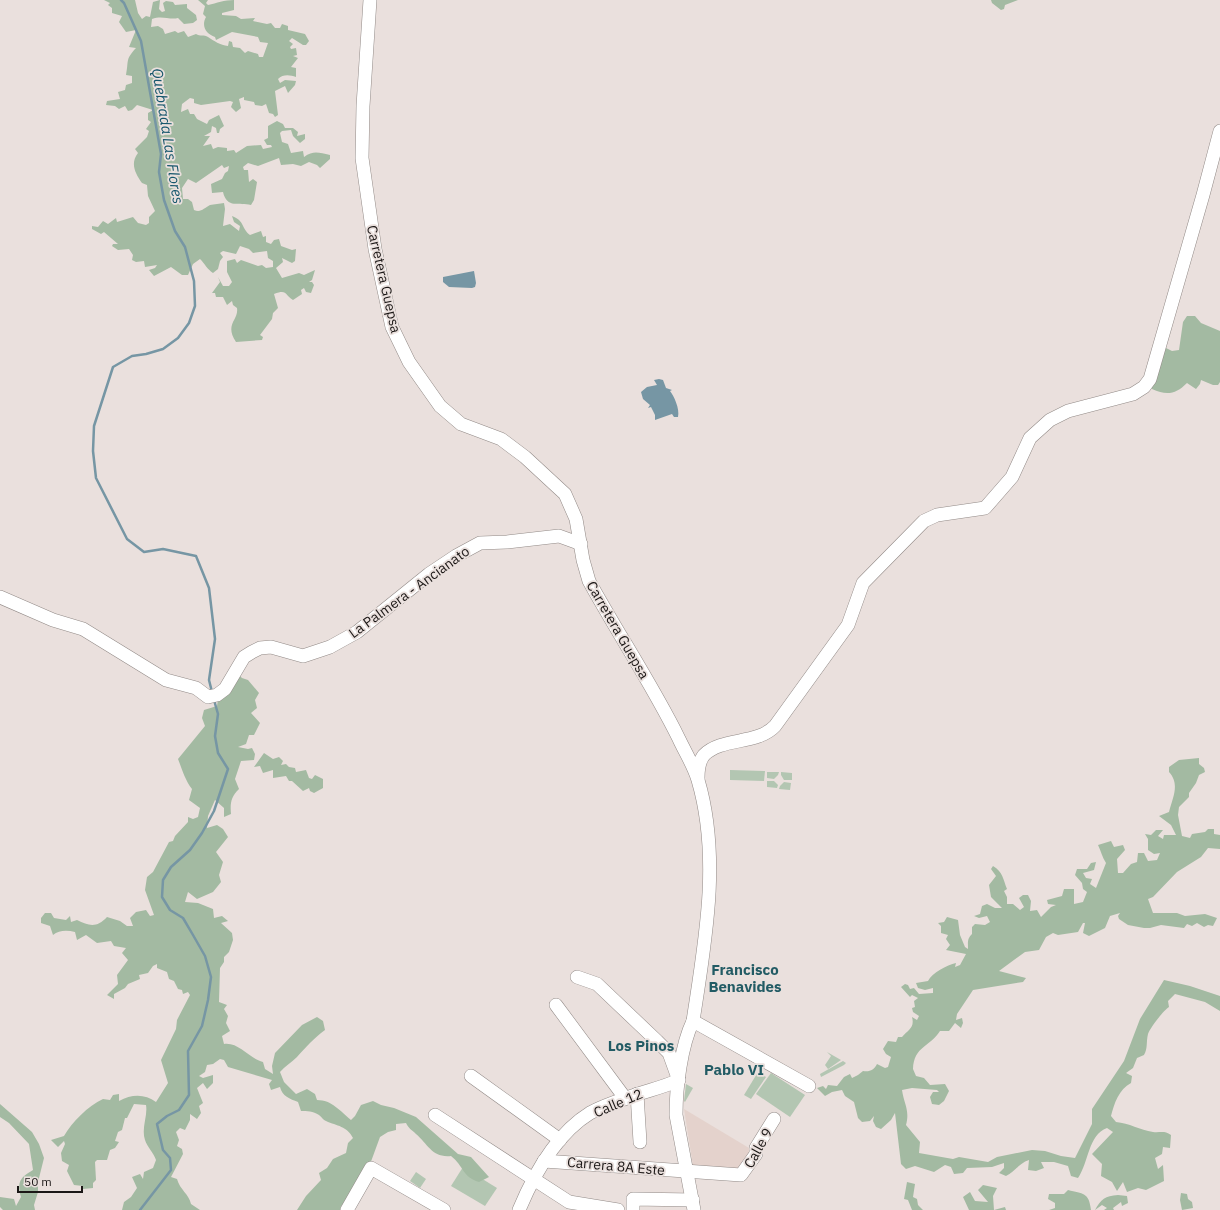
<svg xmlns="http://www.w3.org/2000/svg" width="1220" height="1210" viewBox="0 0 1220 1210" font-family="'IBM Plex Sans',sans-serif">
  <rect width="100%" height="100%" fill="#eae0dd"/>
  <polygon fill="#e4d2cc" points="684,1109 754,1151 743,1170 693,1166"/>
  <g fill="#b3c6b2">
    <polygon points="730,770 765,771 764,781 730,780"/>
    <polygon points="767,772 779,772 778,775 774,779 767,778"/>
    <polygon points="781,772 792,773 792,780 784,780 781,775"/>
    <polygon points="767,781 774,781 778,785 777,788 767,787"/>
    <polygon points="784,782 791,783 790,790 779,789 780,786"/>
    <polygon points="827,1052 841,1060 828,1069 825,1065 831,1056"/>
    <polygon points="843,1061 846,1063 844,1065 821,1077 820,1074"/>
    <polygon points="758,1072 766,1077 751,1099 744,1095"/>
    <polygon points="771,1073 805,1095 790,1117 756,1094"/>
    <polygon points="686,1084 693,1088 685,1102 684,1101"/>
    <polygon points="463,1167 497,1188 485,1206 451,1186"/>
    <polygon points="416,1172 426,1179 420,1188 410,1181"/>
  </g>
  <g fill="#a3baa2">
    <path d="M 104,0 L 135,0 L 138,13 L 142,19 L 146,16 L 150,17 L 153,2 L 160,0 L 159,9 L 162,12 L 165,11 L 163,3 L 166,1 L 173,2 L 175,5 L 187,4 L 187,8 L 196,15 L 197,20 L 193,23 L 184,24 L 178,18 C 169,20 162,15 152,19 L 151,27 L 158,26 L 163,29 L 165,34 L 175,31 L 178,33 L 184,31 L 188,37 L 196,34 C 200,37 204,34 208,37 C 214,41 220,45 228,46 L 229,41 L 232,42 L 233,47 L 240,48 L 245,53 L 248,51 L 258,54 L 259,57 L 263,57 L 268,43 L 260,42 L 258,37 L 232,32 L 216,40 L 215,37 C 206,34 201,26 206,17 L 203,14 L 205,6 L 198,0 L 208,0 L 206,3 L 208,5 C 217,3 224,0 234,0 L 234,10 L 222,13 L 222,15 L 236,16 L 241,19 L 255,18 L 253,21 L 267,24 L 271,23 L 275,28 L 280,28 L 282,24 L 288,26 L 288,30 L 305,34 L 309,41 L 306,45 L 303,45 L 292,38 L 289,41 L 293,44 L 290,47 L 291,49 L 296,48 L 297,55 L 293,56 L 298,58 L 291,67 L 296,68 L 296,77 C 290,75 283,74 278,79 L 280,83 L 285,80 L 296,81 L 295,85 L 288,93 L 285,86 L 275,91 L 278,115 L 275,117 L 273,114 L 269,113 L 266,104 L 262,106 L 255,105 L 254,102 L 244,100 L 244,97 L 239,99 L 241,108 L 236,112 L 231,107 L 233,102 L 230,101 L 201,105 L 194,103 L 194,99 L 190,98 L 182,104 L 181,112 L 188,109 L 190,114 L 194,114 L 197,119 L 207,124 L 209,120 L 219,115 L 224,126 L 220,129 L 219,133 L 217,133 L 216,128 L 212,126 L 211,132 L 204,136 L 210,136 L 203,146 L 211,144 L 213,149 L 218,147 L 227,148 L 227,151 L 234,150 L 236,153 L 247,146 L 261,145 L 263,149 L 272,147 L 271,145 L 267,145 L 264,140 L 268,138 L 268,126 L 277,121 L 283,124 L 285,128 L 293,128 L 298,132 L 297,136 L 305,134 L 305,139 L 300,143 L 293,136 L 291,130 L 282,131 L 280,133 L 282,142 L 288,144 L 291,153 L 303,151 L 304,157 C 314,150 319,153 330,155 L 330,159 L 320,168 L 317,165 L 309,162 L 301,166 L 293,164 L 281,165 L 279,158 L 258,166 L 248,163 L 243,167 L 244,170 L 248,170 L 249,182 L 253,179 L 257,182 L 254,200 L 251,205 C 239,202 227,209 223,192 L 212,193 L 211,184 L 222,179 L 225,173 L 228,171 L 229,166 L 224,168 L 222,165 L 196,183 L 188,179 L 182,188 L 183,199 L 188,199 L 192,202 L 194,210 C 201,213 204,208 210,205 C 214,204 220,204 224,203 L 225,209 L 223,226 L 230,224 L 239,231 L 240,226 L 234,222 L 232,216 C 245,221 241,228 250,235 L 261,231 L 263,237 L 266,236 L 266,242 L 271,244 L 274,240 L 279,239 L 281,246 L 292,250 L 296,249 L 295,261 L 292,263 L 282,258 L 283,262 L 276,268 L 282,278 L 299,273 L 304,275 L 315,270 L 312,280 L 309,282 L 312,282 L 314,285 L 311,293 L 306,292 L 304,288 L 301,290 L 302,294 L 293,300 C 284,295 288,289 274,294 L 278,308 L 273,313 L 272,319 L 260,335 L 263,337 L 262,340 L 236,342 C 224,324 239,320 237,308 L 233,305 L 232,301 L 227,305 L 223,297 L 216,297 L 215,293 L 212,293 L 220,282 L 218,277 L 223,286 L 229,286 L 232,282 L 227,272 L 227,261 L 235,259 L 237,263 L 241,260 L 258,266 L 262,265 L 266,268 L 273,267 L 273,261 L 268,258 L 267,251 L 253,253 L 249,249 L 240,246 L 236,254 L 223,251 L 220,253 L 223,257 L 220,261 L 218,269 L 213,273 C 207,269 205,264 200,259 L 193,264 L 188,275 L 182,275 L 171,267 L 154,276 L 149,270 L 155,268 L 157,265 L 145,267 L 144,261 L 136,262 L 132,260 L 133,255 L 129,249 L 118,250 L 112,246 L 113,244 L 118,244 L 104,232 L 101,234 L 92,229 L 92,226 L 98,227 L 103,221 L 108,224 L 116,218 L 117,222 L 133,217 L 138,223 L 146,225 L 149,223 L 149,217 L 155,211 L 148,196 L 147,185 L 142,183 C 135,173 130,163 138,153 L 135,149 L 147,137 L 149,131 L 146,129 L 151,122 L 148,120 L 148,113 L 153,110 L 137,105 L 132,110 L 128,111 L 125,106 L 119,109 L 115,106 L 106,105 L 107,101 L 120,99 L 118,92 L 125,90 L 126,85 L 132,83 L 132,76 L 126,75 C 129,60 125,60 136,48 L 129,47 L 136,30 L 126,32 L 119,22 L 122,16 L 112,13 L 112,8 L 108,5 L 110,3 Z"/>
    <polygon points="991,0 1018,0 1005,5 1004,9 1001,10 992,3"/>
    <path d="M 1187,316 L 1195,316 L 1201,323 L 1220,331 L 1220,382 L 1218,385 L 1213,385 L 1201,380 L 1200,384 L 1196,389 L 1187,383 C 1176,394 1167,396 1152,389 L 1150,382 L 1164,347 L 1172,351 L 1179,350 L 1183,322 Z"/>
    <path d="M 237,673 L 242,678 L 248,680 L 259,693 L 255,700 L 257,708 L 251,713 L 260,723 L 254,735 L 249,735 L 246,744 L 238,747 L 248,749 L 252,748 L 255,754 L 254,760 L 241,761 L 235,779 L 239,789 C 231,797 230,803 231,814 L 224,817 L 224,808 L 215,800 L 208,816 L 207,828 L 217,825 L 223,829 L 228,837 L 216,852 L 223,862 L 219,875 L 221,882 L 213,892 L 197,899 L 188,892 L 185,902 L 198,903 L 213,909 L 214,918 L 222,916 L 228,921 L 221,923 L 232,933 L 233,940 L 229,952 L 224,957 L 224,962 L 220,968 L 219,1002 L 227,1005 L 224,1009 L 228,1016 L 226,1023 L 230,1031 L 222,1036 L 224,1044 C 239,1042 248,1058 263,1062 L 265,1069 L 273,1074 L 272,1066 L 275,1053 L 302,1025 L 317,1017 L 323,1021 L 325,1030 C 314,1038 306,1047 297,1057 C 291,1063 285,1066 280,1072 L 284,1082 L 296,1094 L 307,1089 L 315,1094 L 317,1100 C 332,1100 340,1111 351,1120 L 355,1116 L 361,1105 L 373,1101 L 381,1105 L 394,1108 L 416,1117 L 458,1154 L 471,1157 L 489,1177 L 479,1182 C 462,1177 464,1166 451,1156 C 432,1158 428,1144 416,1134 C 411,1129 409,1129 406,1123 L 396,1124 L 396,1130 L 388,1132 L 380,1137 L 369,1167 L 350,1200 L 341,1206 L 340,1210 L 297,1210 L 306,1196 L 321,1180 L 319,1173 L 327,1168 L 333,1159 L 346,1153 L 348,1143 L 353,1138 C 347,1126 337,1126 326,1121 C 323,1120 322,1117 319,1115 C 313,1111 307,1111 301,1111 L 298,1102 C 290,1099 282,1096 280,1087 L 271,1090 L 269,1084 L 272,1080 L 228,1067 L 224,1060 L 220,1059 L 213,1064 L 207,1065 L 205,1072 L 199,1076 L 203,1078 L 213,1075 L 213,1083 L 207,1089 L 203,1083 L 197,1088 L 203,1103 L 199,1106 L 201,1113 L 197,1119 L 190,1114 L 190,1120 L 185,1130 L 180,1128 L 176,1132 L 179,1140 L 177,1146 L 182,1149 L 183,1154 L 171,1177 L 177,1179 C 180,1190 189,1194 191,1204 L 200,1210 L 122,1210 L 124,1202 L 131,1197 L 137,1188 L 132,1177 L 140,1174 L 143,1179 L 144,1172 L 153,1168 L 156,1160 C 154,1153 147,1147 145,1140 C 141,1128 148,1116 146,1105 L 134,1104 L 127,1118 L 125,1118 L 122,1130 L 118,1132 L 115,1141 L 119,1142 L 115,1148 L 110,1150 L 107,1160 L 97,1160 L 95,1162 L 96,1180 L 93,1183 L 93,1188 L 83,1189 L 83,1186 L 74,1185 L 67,1171 L 69,1165 L 62,1161 L 61,1153 L 65,1144 L 64,1141 L 58,1147 L 51,1140 L 64,1136 C 72,1122 88,1106 103,1099 L 110,1100 L 113,1095 L 119,1094 L 119,1101 C 132,1094 145,1094 156,1102 L 168,1083 L 161,1060 L 176,1029 L 177,1020 L 190,995 L 188,992 L 183,994 L 182,990 L 178,989 L 174,981 L 169,979 L 167,972 L 157,968 L 157,964 L 153,966 L 148,973 L 139,975 L 140,979 L 128,984 L 125,988 L 114,994 L 114,999 L 107,995 L 118,984 L 117,975 L 128,960 L 122,953 L 126,948 L 114,946 L 111,941 L 97,943 L 86,935 L 77,940 L 75,932 C 67,930 59,930 53,935 L 50,926 L 41,923 L 41,918 L 45,913 L 51,913 L 54,918 L 66,920 L 70,916 L 71,922 L 77,920 C 89,926 97,928 107,917 L 120,921 L 127,926 L 133,926 L 130,918 L 136,912 L 146,910 L 150,916 L 154,915 L 145,890 L 147,877 L 153,872 L 169,842 L 173,841 L 175,836 L 188,822 L 188,817 L 193,819 L 198,817 L 200,808 L 189,800 L 192,789 C 185,780 182,769 178,759 L 205,726 L 202,718 L 204,710 L 217,706 L 218,699 Z"/>
    <polygon points="264,753 273,759 279,757 283,761 281,765 286,764 289,767 295,768 296,772 306,770 309,778 312,779 315,775 323,779 323,788 314,793 310,791 309,788 303,791 292,781 289,781 286,776 273,778 273,770 263,773 260,766 254,767"/>
    <path d="M 1199,758 L 1199,764 L 1204,768 L 1205,772 L 1199,775 L 1196,783 L 1189,793 L 1189,797 L 1179,807 L 1178,815 L 1182,836 L 1190,838 L 1192,834 L 1205,832 L 1208,829 L 1214,829 L 1214,834 L 1220,835 L 1220,849 L 1208,848 L 1201,857 L 1177,872 L 1153,897 L 1148,899 L 1153,913 L 1177,913 L 1185,916 L 1205,914 L 1217,918 L 1213,926 L 1208,925 L 1204,927 L 1197,923 L 1192,926 L 1187,924 L 1184,928 L 1161,925 L 1150,928 L 1144,928 L 1128,925 L 1119,919 L 1118,916 L 1120,913 L 1110,916 L 1105,928 L 1089,936 L 1083,933 L 1085,923 L 1083,923 L 1078,932 L 1058,935 L 1053,933 L 1046,937 L 1039,950 L 1025,952 L 999,971 L 1026,978 L 1023,982 L 973,990 L 957,1014 L 956,1020 L 962,1018 L 963,1023 L 961,1028 L 955,1023 L 949,1031 L 940,1031 C 930,1047 914,1046 913,1069 L 916,1076 L 924,1078 L 930,1085 L 945,1084 L 949,1091 L 944,1101 L 939,1105 L 932,1104 L 930,1097 L 933,1092 L 939,1092 L 937,1090 L 912,1088 L 902,1090 C 904,1104 910,1110 906,1125 L 920,1142 L 919,1153 L 953,1159 L 959,1157 L 988,1162 L 997,1157 L 1032,1150 L 1045,1151 L 1061,1156 L 1075,1158 L 1092,1124 L 1092,1109 L 1124,1061 L 1140,1019 L 1164,980 L 1190,986 L 1220,996 L 1220,1011 L 1205,1002 L 1175,994 L 1168,1001 L 1169,1007 C 1163,1011 1150,1028 1148,1034 C 1146,1042 1148,1048 1144,1055 L 1137,1058 L 1133,1068 L 1126,1073 L 1132,1076 L 1131,1083 C 1119,1089 1114,1104 1111,1116 L 1116,1122 C 1129,1123 1140,1130 1153,1132 C 1160,1133 1164,1130 1171,1135 L 1170,1148 L 1163,1147 L 1162,1154 L 1155,1158 L 1158,1169 L 1163,1165 L 1164,1181 L 1146,1190 L 1138,1188 L 1127,1192 L 1123,1182 L 1117,1191 L 1112,1182 L 1101,1176 L 1102,1164 L 1092,1154 L 1113,1132 L 1107,1128 C 1088,1135 1089,1162 1078,1178 L 1071,1176 L 1068,1166 L 1054,1162 L 1041,1162 L 1044,1168 L 1036,1171 L 1028,1170 L 1029,1160 C 1019,1163 1015,1172 1006,1176 L 999,1173 L 1004,1168 L 1004,1163 L 992,1167 L 967,1168 L 963,1173 L 954,1174 L 951,1167 L 945,1165 L 934,1172 L 915,1166 L 906,1169 L 901,1164 L 895,1113 L 891,1120 L 881,1129 L 876,1127 L 873,1121 L 874,1116 L 870,1121 L 862,1122 L 858,1118 L 854,1102 L 845,1096 L 842,1090 L 832,1092 L 825,1096 L 817,1088 L 823,1086 L 826,1089 L 828,1085 L 837,1086 L 844,1077 L 850,1074 L 852,1078 L 858,1075 L 863,1071 C 870,1072 874,1070 877,1064 L 885,1068 L 888,1067 L 891,1057 L 886,1054 L 883,1049 L 888,1041 L 896,1042 L 898,1037 L 902,1037 C 908,1030 915,1028 912,1017 L 917,1020 L 919,1016 L 913,1012 L 912,1008 L 915,1007 L 914,1001 L 918,998 L 912,995 L 910,997 L 901,987 L 905,984 L 908,985 L 910,989 L 914,988 L 919,994 L 933,993 L 933,988 L 925,990 L 918,988 L 916,983 L 928,981 C 932,973 947,965 956,963 L 955,967 L 960,965 L 966,954 L 946,950 L 950,945 L 946,939 L 948,935 L 941,933 L 941,926 L 938,923 L 944,922 L 947,917 L 958,920 L 960,935 L 965,947 L 968,949 C 968,942 967,939 972,934 L 972,927 L 975,924 L 985,925 L 990,922 L 987,916 L 979,918 L 974,916 L 980,914 L 982,906 L 987,904 L 995,908 L 1002,908 L 991,897 L 989,885 L 996,876 L 991,869 L 993,866 C 1003,872 1003,879 1007,889 L 1004,891 L 1007,897 L 1007,904 L 1013,904 L 1020,910 L 1024,907 L 1019,898 L 1023,895 L 1028,895 L 1031,901 L 1030,911 L 1037,910 L 1041,917 L 1051,907 L 1056,905 L 1048,904 L 1047,900 L 1062,896 L 1064,889 L 1074,889 L 1074,904 L 1083,902 L 1087,892 L 1083,889 L 1082,883 L 1075,875 L 1077,869 L 1087,869 L 1091,863 L 1096,862 L 1094,870 L 1083,873 L 1086,878 L 1092,879 L 1090,884 L 1096,888 L 1106,863 C 1102,857 1101,851 1098,845 L 1111,841 L 1114,847 L 1123,845 L 1125,850 L 1117,859 L 1118,873 L 1123,873 L 1131,864 L 1137,862 L 1138,853 L 1144,853 L 1148,861 L 1157,860 L 1160,853 L 1154,854 L 1148,850 L 1148,839 L 1145,834 L 1151,835 L 1156,830 L 1163,830 L 1158,836 L 1163,839 L 1164,835 L 1176,835 L 1171,825 L 1159,816 L 1169,812 C 1173,797 1180,784 1169,772 L 1169,767 L 1179,760 Z"/>
    <path d="M 0,1104 L 32,1132 L 39,1144 L 44,1158 L 38,1182 L 38,1192 L 34,1205 L 35,1210 L 3,1210 L 0,1207 L 0,1197 L 14,1199 L 16,1206 L 21,1197 C 17,1181 20,1178 33,1170 L 29,1144 L 9,1123 L 0,1117 Z"/>
    <polygon points="907,1182 915,1184 913,1197 917,1199 918,1205 923,1210 912,1210 908,1200 904,1199"/>
    <polygon points="983,1185 997,1188 993,1196 994,1210 1005,1207 1006,1210 969,1210 963,1197 970,1192 975,1201 988,1202 978,1190"/>
    <path d="M 1068,1190 C 1083,1194 1089,1192 1091,1210 L 1049,1210 L 1055,1208 L 1055,1203 L 1048,1199 L 1049,1194 L 1064,1194 Z"/>
    <polygon points="1181,1193 1187,1194 1188,1199 1192,1202 1193,1208 1182,1210 1180,1200"/>
    <path d="M 1118,1195 L 1127,1196 L 1128,1203 L 1122,1206 L 1121,1202 L 1113,1208 L 1114,1210 L 1104,1210 L 1107,1208 L 1102,1205 L 1095,1210 C 1101,1199 1105,1196 1118,1195 Z"/>
  </g>
  <g fill="#7696a4">
    <polygon points="474,271 476,283 475,287 472,288 449,287 443,282 443,277"/>
    <path d="M 659,379 L 663,380 L 666,388 L 672,390 L 670,391 C 674,396 680,409 678,417 L 674,417 L 672,414 L 655,420 L 655,415 L 651,407 L 648,408 L 650,405 L 643,399 L 641,392 L 647,387 L 657,385 L 654,380 Z"/>
  </g>
  <g fill="none" stroke-linecap="round" stroke-linejoin="round">
    <g stroke="#7696a4" stroke-width="2.5">
      <polyline points="121,0 124,3 141,41 161,154 159,172 164,200 175,231 185,247 194,281 195,306 189,323 178,338 163,349 146,354 132,356 113,367 94,426 93,451 96,478 127,539 144,552 163,549 196,556 209,588 215,639 209,680 212,692"/>
      <polyline points="140,1210 171,1170 170,1158 163,1150 157,1124 167,1116 179,1110 189,1095 188,1051 202,1026 208,1000 211,977 205,956 193,935 183,918 170,910 162,897 163,880 171,867 190,850 202,833 214,811 228,769 218,753 215,736 218,714 214,700"/>
    </g>
    <g stroke="#928a87" stroke-width="14">
      <g id="minor">
        <path d="M 370,0 L 363,106 L 362,158 L 375,249 L 392,327 L 409,362 L 440,406 L 461,424 L 501,439 L 525,457 L 565,494 L 576,519 L 583,560 L 589,581 C 618,634 652,684 679,739 C 685,752 694,766 698,780 C 721,858 705,942 693,1021 C 681,1046 676,1087 676,1115 L 694,1210"/>
        <polyline points="0,597 53,620 83,629 166,680 196,688 208,697 217,695 225,689 244,657 252,652 260,648 271,647 303,656 330,647 357,632 429,574 456,556 480,543 507,542 559,536 581,544"/>
        <path d="M 698,778 C 698,771 699,761 704,755 C 722,737 757,745 775,726 L 848,625 L 863,583 L 924,521 L 937,515 L 985,508 L 1012,477 L 1030,438 L 1050,420 L 1068,411 L 1133,394 L 1144,387 L 1150,379 L 1203,195 L 1220,131"/>
        <polyline points="577,977 597,984 657,1041 669,1053 678,1078"/>
        <polyline points="556,1005 625,1098"/>
        <polyline points="693,1021 809,1086"/>
        <polyline points="471,1076 560,1140"/>
        <polyline points="637,1094 640,1142"/>
        <polyline points="435,1115 569,1202 618,1210"/>
        <polyline points="544,1161 741,1175 756,1154 756,1148 774,1119"/>
        <polyline points="347,1210 371,1168 444,1210"/>
        <path d="M 519,1210 C 534,1174 556,1134 590,1113 C 601,1107 615,1102 627,1098 C 644,1091 662,1088 679,1080"/>
        <polyline points="633,1210 633,1199 693,1200"/>
      </g>
    </g>
    <use href="#minor" stroke="#fff" stroke-width="13"/>
  </g>
  <g text-anchor="middle" dominant-baseline="central" stroke-width="3.5" stroke-linejoin="round" paint-order="stroke">
    <g font-size="14" fill="#1b1716" stroke="#eae0dd">
      <text transform="translate(384 279) rotate(77)">Carretera Guepsa</text>
      <text transform="translate(409 592) rotate(-36)">La Palmera - Ancianato</text>
      <text transform="translate(618 630) rotate(60)">Carretera Guepsa</text>
      <text transform="translate(618 1103) rotate(-23)">Calle 12</text>
      <text transform="translate(758 1148) rotate(-61)">Calle 9</text>
      <text transform="translate(616 1166) rotate(5)">Carrera 8A Este</text>
    </g>
    <g font-size="15" font-style="italic" fill="#15566c" stroke="#eae0dd">
      <text transform="translate(168 136) rotate(81)">Quebrada Las Flores</text>
    </g>
    <g font-size="15" font-weight="bold" fill="#225b64" stroke="#eae0dd">
      <text x="745" y="969">Francisco<tspan x="745" dy="17">Benavides</tspan></text>
      <text x="641" y="1045">Los Pinos</text>
      <text x="734" y="1069">Pablo VI</text>
    </g>
  </g>
  <path d="M18 1186v6h64v-6" fill="none" stroke="#1b1716" stroke-width="2"/>
  <text x="24" y="1186" font-size="12" fill="#1b1716" stroke="#eae0dd" stroke-width="3" paint-order="stroke">50 m</text>
</svg>
